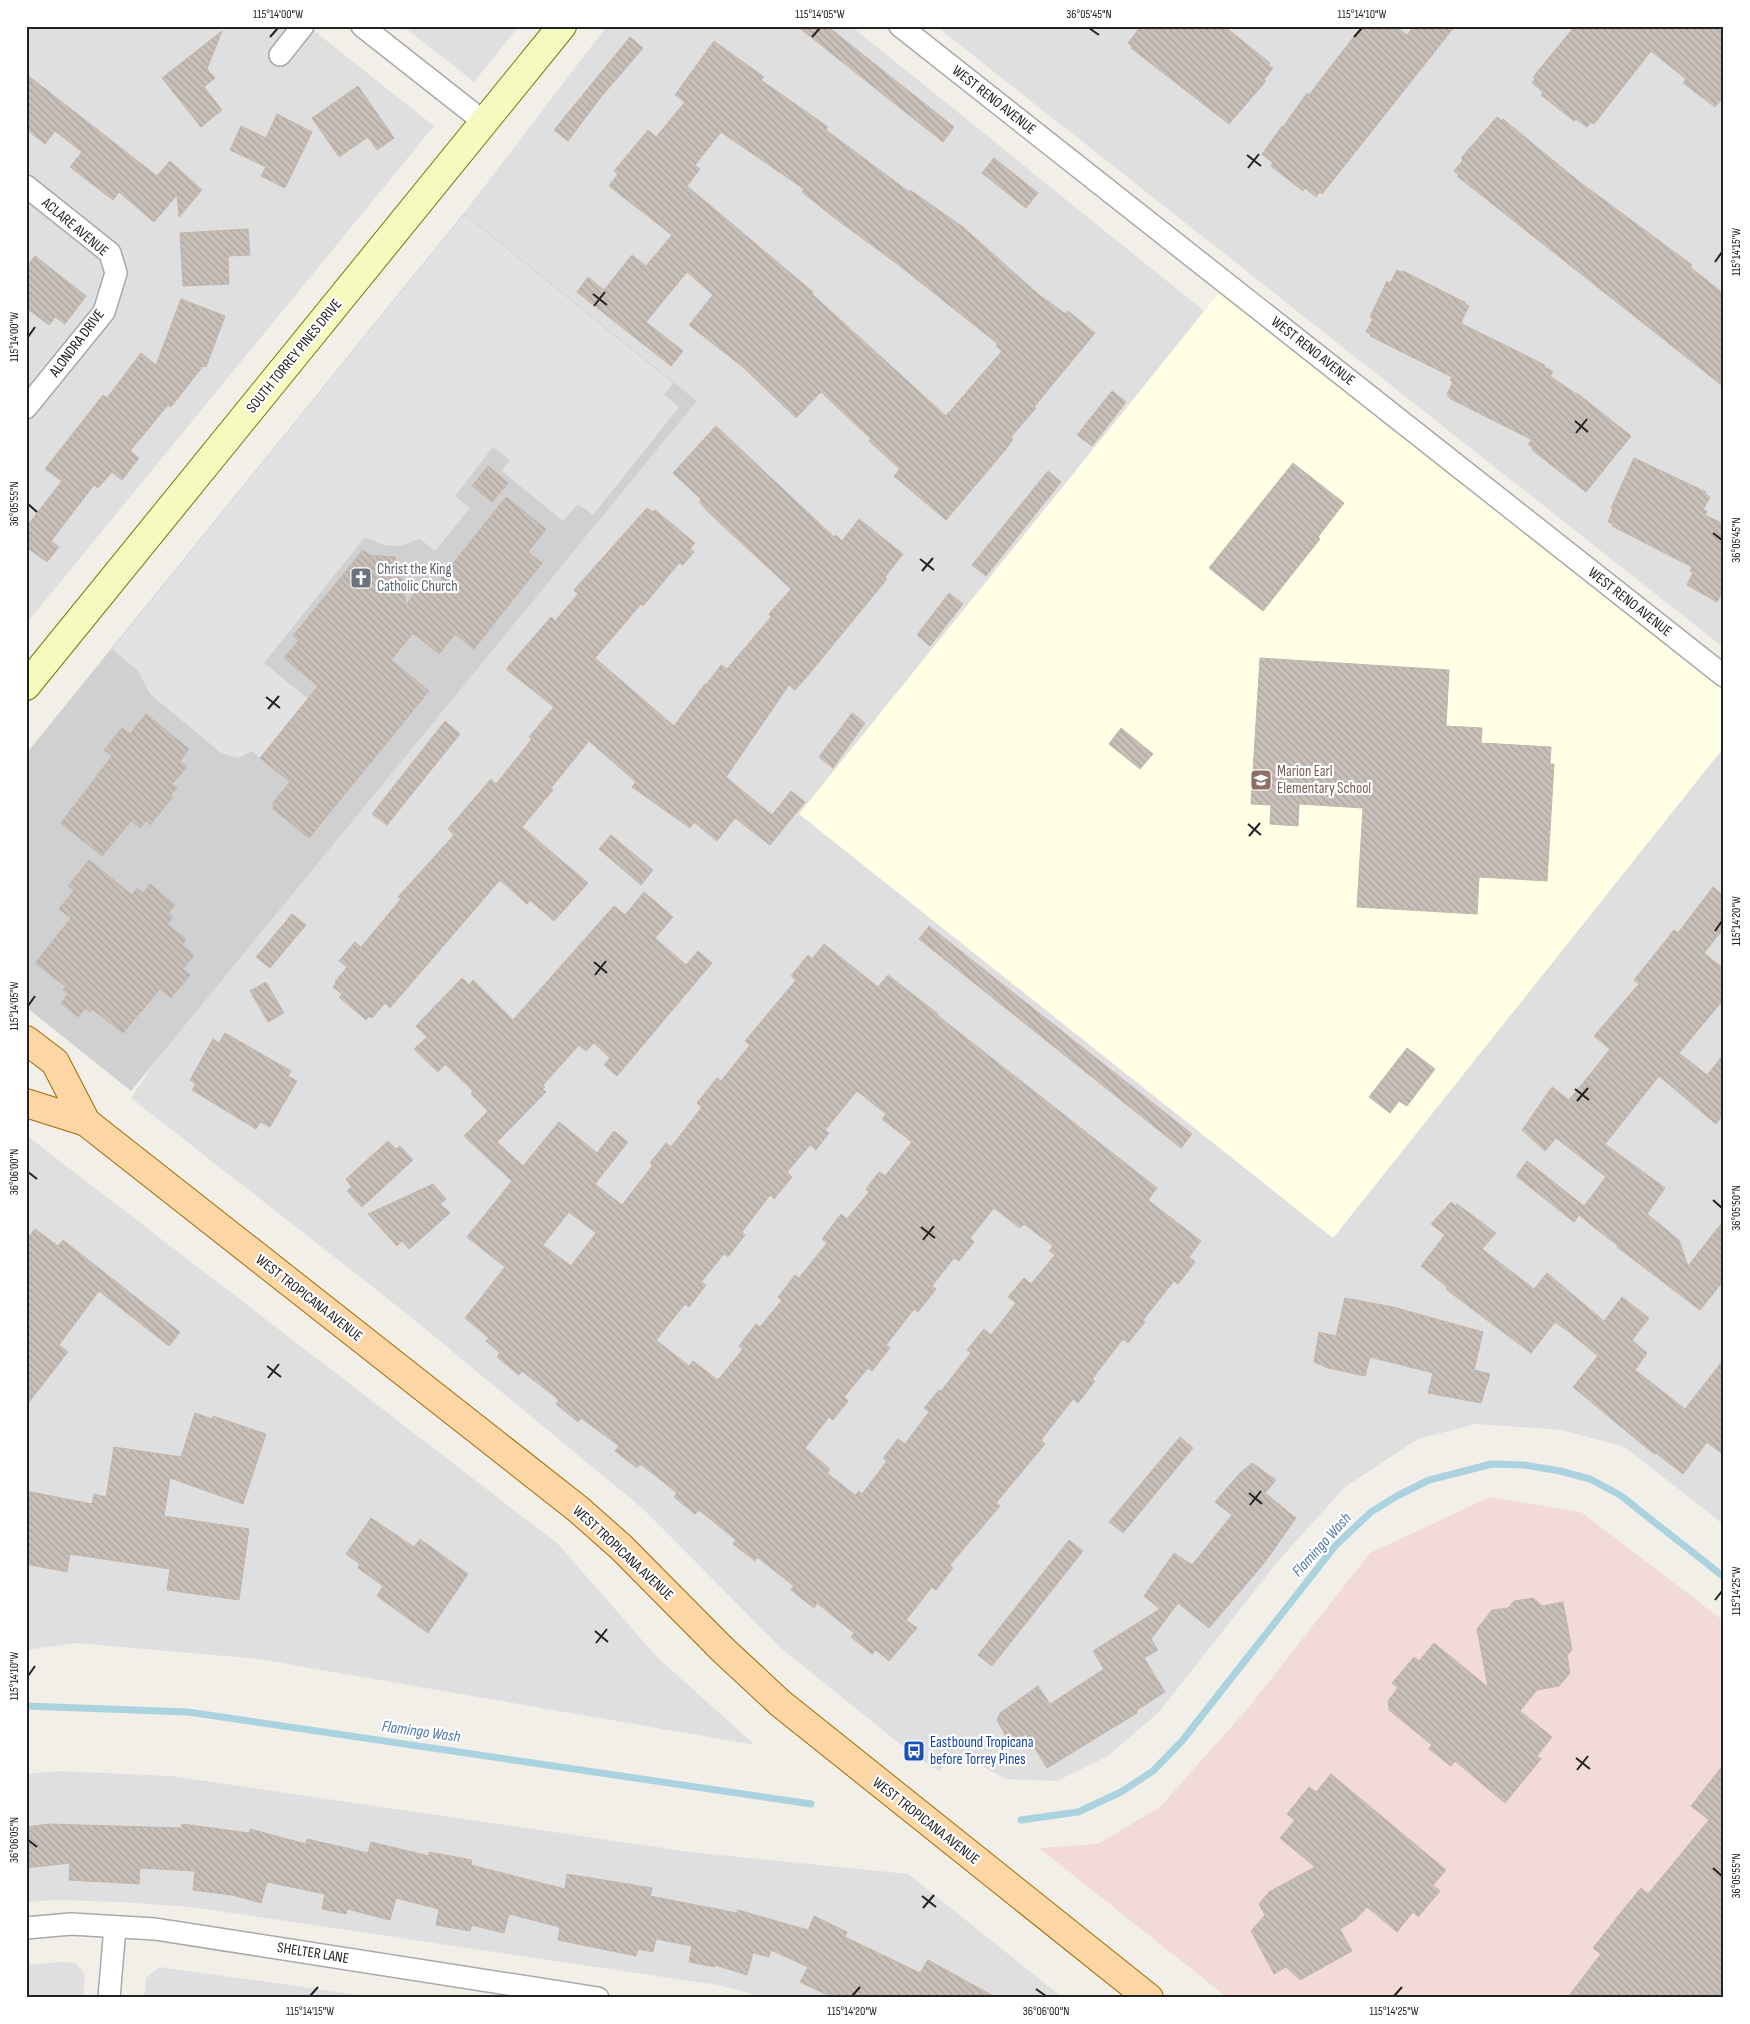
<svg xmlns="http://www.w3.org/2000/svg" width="1750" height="2024" viewBox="0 0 1750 2024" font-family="'Sofia Sans Condensed',sans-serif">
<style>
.residential{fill:#e0dfdf}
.commercial{fill:#f2dad9}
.education{fill:#ffffe5}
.religious{fill:#d0d0d0}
.parking{fill:#e2e2e2}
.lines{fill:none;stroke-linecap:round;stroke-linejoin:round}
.stream{stroke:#aad3df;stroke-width:7}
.building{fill:url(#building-back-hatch);stroke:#c4b6ab;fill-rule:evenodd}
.minor-casing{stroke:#a9a9a9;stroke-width:24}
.secondary-casing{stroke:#707d05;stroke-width:30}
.primary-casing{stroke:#a06b00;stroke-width:30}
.minor{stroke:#fff;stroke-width:21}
.secondary{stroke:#f7fabf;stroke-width:28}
.primary{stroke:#fcd6a4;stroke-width:28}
.ticks{fill:none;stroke:#222;stroke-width:2}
.labels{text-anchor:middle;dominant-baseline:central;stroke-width:4.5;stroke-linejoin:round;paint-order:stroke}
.street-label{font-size:15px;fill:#222;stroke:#fff}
.worship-label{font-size:15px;fill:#5b616d;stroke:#fff;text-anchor:start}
.education-label{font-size:15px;fill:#785e54;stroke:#fff;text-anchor:start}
.transit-label{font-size:15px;fill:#164399;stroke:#fff;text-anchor:start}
.water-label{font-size:16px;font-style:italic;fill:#4a7aab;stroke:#fff}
.neatline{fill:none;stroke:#222;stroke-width:2}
.ticks-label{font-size:12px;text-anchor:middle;fill:#222}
</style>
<defs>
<pattern id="building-back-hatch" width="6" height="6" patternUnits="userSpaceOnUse" patternTransform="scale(1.25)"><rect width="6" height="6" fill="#c7bfb8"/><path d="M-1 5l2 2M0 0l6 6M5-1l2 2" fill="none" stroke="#aba49e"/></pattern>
</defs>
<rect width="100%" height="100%" fill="#f2efe9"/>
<!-- residential -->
<g class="residential">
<path d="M26,26h282l126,100 -408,498z"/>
<path d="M403,26h116l-45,56z"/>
<path d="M607,26h244l353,285 -402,505 531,422 391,-491v778l-99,-78 -63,-17 -86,-6 -58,15 -73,48 -66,73 -120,152 -51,44 -51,25 -51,-2 -49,-26 -18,18 -24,-15 -134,-108 -139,-140 -236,-195 -275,-215 27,-41 539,-656 -233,-188z"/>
<path d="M936,26h788v622z"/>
<path d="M26,1135l532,409 99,113 98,88 -497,-86 -182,-16 -50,7z"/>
<path d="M59,1771l112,5 519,76 218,22 155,124h-295l-50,-13 -527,-78 -71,-5 -63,-2 -31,2v-128z"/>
<path d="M62,1962l13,1 7,7 3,6 -2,22h-57v-33z"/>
<path d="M159,1967l145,20 73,11h-233l2,-20z"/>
</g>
<!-- commercial -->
<path class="commercial" d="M1490,1497l91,15 143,109v377h-496l-189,-150 59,-4 62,-37 89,-100 121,-154z"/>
<!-- education -->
<path class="education" d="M1227,283l497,393v71l-391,491 -534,-424z"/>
<!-- religious -->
<path class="religious" d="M464,213l233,188 -566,690 -105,-84v-253z"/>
<!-- parking -->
<path class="parking" d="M464,214l209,169 -9,12 15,12 -86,108 -15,-11 -15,17 -61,-50 8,-11 -17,-13 -38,49 15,12 -35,43 -15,-12 -21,7 -15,-1 -19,-8 -101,126 59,48 -49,59 -22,-19 -13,7 -9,-2 -10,-4 -70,-58 -12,-23 -26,-22z"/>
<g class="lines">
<!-- stream -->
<g class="stream">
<path d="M26,1706l162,6 623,92"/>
<path d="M1021,1820l57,-8 43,-20 32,-21 29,-30 153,-195 36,-34 26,-16 32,-16 63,-16 32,1 36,6 30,8 30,16 104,82"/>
</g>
</g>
<!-- building -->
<g class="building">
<path d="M797,26h30l127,101 -11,15z"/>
<path d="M1141,26h83l46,37 -2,2 5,3 -9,12 2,1 -37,43 -98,-76 2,-1 -5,-4z"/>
<path d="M1362,26h33l12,9 7,-9h41l-133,168 -2,-2 -4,5 -11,-9 -2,3 -32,-25 2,-3 -11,-9 20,-28 1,1 24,-34 2,2z"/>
<path d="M1575,26h149v70l-9,11 -32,-24 3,-4 -35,-28 -57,73 -3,-2 -4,5 -11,-8 -2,2 -33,-26 2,-3 -11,-9 3,-4 -2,-2z"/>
<path d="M222,31l-15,38 8,9 -11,9 18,23 -21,17 -39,-49z"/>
<path d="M630,37l13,11 -42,49 -33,44 -14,-11z"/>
<path d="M714,41l50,36 -3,3 67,47 -2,3 83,62 1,-2 53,37 75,67 28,20 2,-3 27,22 -61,74 2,1 -25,29 2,2 -6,9 -61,72 -52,-44 6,-7 -31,-28 2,-2 -50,-47 -25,26 -53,-51 -54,-42 24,-30 -26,-23 -41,50 37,29 -12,15 -94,-74 11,-15 16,13 28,-35 14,11 26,-31 -63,-49 9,-12 -4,-3 34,-41 8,7 29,-35 -10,-7zM721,132l83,57 -2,3 30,24 68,50 98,78 -2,2 6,5 -56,65 -134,-122 1,-2 -126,-106 13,-17 -5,-4z"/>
<path d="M26,74l131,102 13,-15 32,29 -23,27 -2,-22 -23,27 -35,-30 -6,8 -43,-33 12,-15 -27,-21 -10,13 -19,-15z"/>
<path d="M358,86l36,52 -17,12 -9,-13 -29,20 -27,-39z"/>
<path d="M277,114l35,18 -27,56 -24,-12 5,-9 -36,-17 11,-24 25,12z"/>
<path d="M1497,117l5,4 1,-2 74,61 115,85 -2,2 34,27v93l-267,-211 2,-1 -5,-4 9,-11 -2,-2z"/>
<path d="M994,158l44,35 -12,15 -44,-35z"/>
<path d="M248,229l2,26 -22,1 1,28 -46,2 -3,-53z"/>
<path d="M35,256l51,40 -21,28 -10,-7 -6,8 -23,-17v-41z"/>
<path d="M1397,270l4,2 2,-1 63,32 -1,1 4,2 -7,14v4l83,41 -1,2 9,4 -3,5 26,18 1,-1 54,43 -45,56 -54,-42 1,-2 -5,-4 4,-4 -81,-41 -4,-5 6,-12 -3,-2 2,-3 -82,-41 1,-2 -5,-2 7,-13 -3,-2 17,-36 3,2z"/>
<path d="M181,299l44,17 -19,51 -3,-1 -32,41 -3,-2 -38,46 9,7 -17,22 -10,-8 -14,16 -4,-3 -43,56 8,6 -12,15 -21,-15v-20l36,-46 -17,-12 58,-74 4,3 34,-45 15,12z"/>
<path d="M1112,391l14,11 -34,44 -15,-11z"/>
<path d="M716,426l118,111 2,-2 6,6 17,-22 44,35 -18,23 2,2 -77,94 -15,17 -6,-5 -63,92 46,38 19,-24 14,11 -35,43 -35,-27 -18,23 -23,-19 -4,6 -58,-41 4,-5 -47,-41 -38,47 2,2 -31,37 66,56 -34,38 -24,-21 -3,4 -27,-24 -110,128 -5,-5 -13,15 -3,-2 -3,4 -27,-23 3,-3 -9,-7 3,-4 -1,-1 12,-15 -8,-6 16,-19 6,5 40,-48 -3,-2 56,-62 -6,-6 43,-50 5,5 36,-45 -3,-2 25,-30 -48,-38 45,-52 4,4 23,-27 -4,-4 73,-82 6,4 2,-2 40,33 -5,6 4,3 -11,13 -4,-2 -36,43 -2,-2 -46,54 79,68 31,-42 1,1 15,-20 6,4 44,-52 -2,-3 22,-25 -84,-78 -8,-10 2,-2 -28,-26z"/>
<path d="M1634,458l72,34 -1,2 5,3 -7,13 4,1 -2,4 19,9v65l-7,13 -30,-17 6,-13 -3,-1 2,-4 -80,-41 1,-2 -5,-2 5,-13 -2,-1z"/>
<path d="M1293,463l51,40 -26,34 2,2 -57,72 -54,-43z"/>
<path d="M488,466l20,17 -16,19 -20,-16z"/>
<path d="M1048,471l13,11 -75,94 -14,-11z"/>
<path d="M506,497l40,32 -18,23 14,11 -68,86 -19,-15 -16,20 -26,-21 -22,27 38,31 -120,147 -37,-30 2,-2 -2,-2 18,-22 -30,-24 58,-72 -34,-28 15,-18 -6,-4 70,-86 6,5 26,2 1,8h4l6,40 21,-28 9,8z"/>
<path d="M949,593l14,11 -33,42 -13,-11z"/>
<path d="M1260,658l189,12 -3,56 36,2 -1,15 70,4 -1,17h4l-7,117 -68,-4 -2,37 -120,-7 6,-99 -64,-4 -1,22 -28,-2 1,-19 -20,-1z"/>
<path d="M852,713l13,10 -32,45 -14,-11z"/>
<path d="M146,714l43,35 -9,12 7,6 -15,17 5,4 -6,7 2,2 -23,28 -4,-4 -6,7 -9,-7 -29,35 -41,-33 51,-67 -8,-6 18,-22 8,6z"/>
<path d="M445,721l15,13 -73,91 -15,-11z"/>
<path d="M1121,728l32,26 -13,15 -31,-25z"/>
<path d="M611,835l42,35 -12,15 -42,-36z"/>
<path d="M89,860l43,35 5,-7 6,5 7,-9 25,21 -7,8 5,4 -6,7 19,15 -4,6 12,10 -11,14 7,6 -19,23 -11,-9 -37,44 -31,-24 -2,3 -5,-4 -7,9 -17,-14 7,-9 -5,-4 3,-3 -31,-24 36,-45 -12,-9 15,-19 -6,-4z"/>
<path d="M1713,887l11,9v32l-20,25 20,16v30l-45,54 28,22 17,-21v60l-8,10 -57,-48 -54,68 60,44 -18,26 32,26 9,26 36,-46v60l-24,30 -83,-63v-2l-22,-17 -16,-13 -5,7 -58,-46 11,-15 57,45 22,-29 -50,-39 -11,13 -23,-21 30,-43 17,13 27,-33 14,-18 -16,-13 45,-52 -5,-4 40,-50 4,3z"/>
<path d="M644,892l29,25 -18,21 31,27 12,-14 14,12 -95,113 -13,-11 6,-7 -16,-15 -8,8 -7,-6 -36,40 2,2 -3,2 4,3 -49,50 26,24 36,-44 38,31 17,-22 14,11 -33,42 27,21 31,-40 -3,-2 16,-20 5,4 31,-40 -5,-4 20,-25 4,3 29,-36 -5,-4 51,-61 -5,-4 17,-21 4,4 12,-15 54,43 10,-12 50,39 -1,1 220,173 -9,12 53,41 -12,16 6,5 -17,22 -4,-3 -31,39 2,2 -17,21 -5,-4 -31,40 3,2 -17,22 -5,-4 -32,41 4,4 -49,59 4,3 -50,59 3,3 -17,22 -4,-3 -26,33 11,8 -28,33 -13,-11 -4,4 -21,-17 3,-4 -37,-30 -3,5 -23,-18 3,-4 -37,-29 -2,4 -22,-17 3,-4 -37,-30 -4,4 -21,-17 3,-4 -21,-17 -16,-12 -3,4 -22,-17 4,-5 -38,-28 -3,4 -22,-18 3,-4 -37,-29 -3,4 -22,-18 3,-4 -14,-12 3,-3 -24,-20 40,-51 -38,-30 45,-56 -48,-45 24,-25 -17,-17 2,-3 -28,-27 -7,8 -24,-23 13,-12 -11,-11 46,-48 7,7 4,-5 40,40 101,-114 11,9zM857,1091l29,23 -4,5 30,23 -27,34 -6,-4 -13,17 3,3 -22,27 -6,-5 -19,25 5,4 -28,35 -4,-3 -17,22 4,3 -22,27 -4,-3 -17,22 4,3 -25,31 -25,-19 -4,5 -33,-26 29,-36 4,3 17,-22 -5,-3 23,-28 4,3 17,-22 -3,-3 28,-37 4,4 18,-22 -5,-5 23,-27 6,5 13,-17 -4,-3zM994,1208l26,20 4,-4 29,22 -4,5 6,4 -24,29 -7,-6 -16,19 8,6 -25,32 -7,-6 -17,21 4,3 -30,38 -2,-1 -15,18 5,4 -24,32 -7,-5 -15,19 4,3 -25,33 -3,-3 -4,4 -28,-22 3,-4 -25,-21 24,-31 4,3 15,-19 -4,-4 24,-29 4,3 18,-23 -4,-3 28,-36 4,3 18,-23 -4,-3 22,-28 5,3 15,-19 -4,-4zM569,1212l27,21 -25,33 -28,-21z"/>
<path d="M292,914l14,11 -36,43 -14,-11z"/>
<path d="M929,926l263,208 -11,14 -262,-209z"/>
<path d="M266,982l18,31 -16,9 -18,-31z"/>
<path d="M225,1033l66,38 -3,5 9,5 -27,46 -10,-5 -4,7 -64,-39 4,-6 -6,-4 23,-41 6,4z"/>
<path d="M1407,1048l28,21 -28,37 -8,-5 -9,12 -21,-16z"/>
<path d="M388,1141l8,8 4,-3 13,14 -51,47 -15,-16 5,-4 -6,-8z"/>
<path d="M433,1184l13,15 -6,5 10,9 -41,36 -7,-8 -5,5 -29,-32z"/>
<path d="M1451,1202l5,4 1,-2 39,29 -14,16 52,40 13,-16 57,48 18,-24 27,21 -17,22 15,13 -12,17 50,39 39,-50v96l-17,-13 -24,32 -27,-21 -2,1 -81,-67 25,-31 -29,-24 -14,-10 -24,31 -84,-63v-3l-26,-21 24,-31 -14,-11z"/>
<path d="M35,1229l23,17 5,-6 117,92 -11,14 -70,-55 -40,54 9,7 -42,54v-166z"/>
<path d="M1345,1298l48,9 90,25 -9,38 16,4 -9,29 -53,-10 5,-20 -63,-16 -5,19 -37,-8 -14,-6 5,-30 17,4z"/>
<path d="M195,1413l17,6 1,-3 53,18 -23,70 -73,-26 -6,38 85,13 -10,71 -72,-10 3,-21 -100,-15 -3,18 -41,-8v-73l66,13 2,-10 12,3 8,-50 67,10z"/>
<path d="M1180,1437l13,11 -70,85 -14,-11z"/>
<path d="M1252,1463l24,17 -11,13 31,25 -31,44 -56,66 -31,-25 -27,36 7,11 -14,8 21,34 -28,18v3l-90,55 -21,-34 -15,11 -14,-25 3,-7 38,-27 12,18 54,-35 -11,-18 67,-42 -16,-13 30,-43 18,12 40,-50 -17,-13 24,-28z"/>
<path d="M371,1518l43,29 6,-8 48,35 -40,59 -51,-37 6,-10 -25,-18 2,-4 -14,-10z"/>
<path d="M1069,1540l14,11 -91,115 -14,-11z"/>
<path d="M1533,1598l9,8 21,-4 9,48 -5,5 3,18 -11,13 -22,4 -17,21 32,26 -15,19 4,3 -36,44 -50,-42 -4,5 -22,-17 3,-4 -43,-35 -1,-9 10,-13 -6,-5 22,-26 5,4 15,-18 54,44 -11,-58 15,-19 16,-2 6,-7z"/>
<path d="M1724,1764v234h-157l34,-44 -8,-6 34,-43 14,-17 7,6 61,-74 -18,-14z"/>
<path d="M1331,1774l115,96 -13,15 7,6 -22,26 -5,-5 -16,20 -30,-25 -12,13 -15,9 12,22 -52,29 -14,-13 -12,7 -23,-43 14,-16 -6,-11 10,-12 46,-25 -35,-29 15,-18 -8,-6 22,-27 7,5z"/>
<path d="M49,1824l132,4 1,-4 67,9 1,-4 56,15 1,-5 61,14 3,-11 58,14v-4l43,8 -1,5 94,24 2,-15 85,14 -2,8 87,17 1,-3 70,20 6,-14 33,16 -2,5 75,36 8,-13 69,38h-163l-34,-16 8,-15 -37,-17 -2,7 -16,-4 -6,22 -32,-10v2l-26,-5 3,-16 -36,-7 -3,13 -15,-3 -2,7 -78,-16 2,-13 -51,-13 -5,19 -32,-8 -2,6 -34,-6 3,-16 -43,-11 -6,22 -43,-11 -1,5 -24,-5 3,-15 -58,-12 -6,21 -29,-8 -39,-5 2,-19 -55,-3 -1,16 -70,-4 1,-17 -44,5v-41z"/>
</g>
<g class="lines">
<!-- minor casing -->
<g class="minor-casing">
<g id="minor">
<path d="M362,26l122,96"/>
<path d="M900,26l824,650"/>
<path d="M280,55l23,-29"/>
<path d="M26,186l84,67 6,20 -12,39 -78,96"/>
<path d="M26,1928l45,-4 84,5 443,69"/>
<path d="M109,1998l6,-71"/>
</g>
</g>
<!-- secondary casing -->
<g class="secondary-casing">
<path id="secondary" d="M26,686l536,-660"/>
</g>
<!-- primary casing -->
<g class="primary-casing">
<g id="primary">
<path d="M26,1040l29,22 31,60"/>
<path d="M26,1103l60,19 492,387 43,38 101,102 58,54 369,295"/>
</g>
</g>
<!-- minor -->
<use href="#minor" class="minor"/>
<!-- secondary -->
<use href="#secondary" class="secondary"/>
<!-- primary -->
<use href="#primary" class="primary"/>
</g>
<!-- ticks -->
<path class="ticks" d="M1089,28l10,7M270,37l8,-9M812,37l8,-9M1354,37l8,-9M1247,155l14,11M1248,168l11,-14M1715,262l7,-10M593,294l14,11M594,306l11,-14M28,337l7,-10M1575,421l13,11M1576,433l11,-14M28,504l9,8M1713,533l9,7M920,559l14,11M922,571l11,-13M266,697l14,11M268,709l11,-13M1248,824l13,11M1249,836l11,-13M1715,931l7,-10M594,962l13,11M595,975l11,-14M28,1006l7,-10M1575,1089l14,11M1577,1101l11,-13M28,1172l9,7M1713,1200l9,8M921,1227l14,11M923,1240l11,-14M267,1366l14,11M268,1378l11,-14M1249,1493l13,11M1250,1505l11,-14M1715,1600l7,-9M595,1631l13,11M596,1643l11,-14M28,1676l7,-10M1576,1758l14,11M1577,1770l11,-14M28,1840l9,7M1713,1868l9,8M922,1896l14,11M923,1908l11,-13M1036,1989l10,7M310,1996l8,-9M852,1996l8,-9M1394,1996l8,-9"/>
<!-- icons -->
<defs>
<g id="church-square" transform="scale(1.125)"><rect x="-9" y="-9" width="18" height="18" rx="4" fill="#6b7280" stroke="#fff"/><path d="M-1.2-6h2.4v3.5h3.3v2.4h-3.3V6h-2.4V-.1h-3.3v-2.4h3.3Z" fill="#fff"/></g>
<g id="school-square" transform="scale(1.125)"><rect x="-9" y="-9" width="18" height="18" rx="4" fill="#8d6e63" stroke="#fff"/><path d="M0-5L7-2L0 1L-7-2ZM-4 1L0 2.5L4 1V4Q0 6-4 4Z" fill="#fff"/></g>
<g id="bus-square" transform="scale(1.125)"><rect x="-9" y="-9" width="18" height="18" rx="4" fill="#1a4fb4" stroke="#fff"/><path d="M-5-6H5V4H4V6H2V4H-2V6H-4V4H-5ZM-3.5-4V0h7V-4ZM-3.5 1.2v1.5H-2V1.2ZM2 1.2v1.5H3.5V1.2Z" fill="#fff"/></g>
</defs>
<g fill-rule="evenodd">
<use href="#church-square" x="361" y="578"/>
<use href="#school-square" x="1261" y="780"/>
<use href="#bus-square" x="914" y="1751"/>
</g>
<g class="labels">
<!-- street labels -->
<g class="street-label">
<text transform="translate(994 100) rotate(38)">WEST RENO AVENUE</text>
<text transform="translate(75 227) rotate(40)">ACLARE AVENUE</text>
<text transform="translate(77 343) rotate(-53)">ALONDRA DRIVE</text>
<text transform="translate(1313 351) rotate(38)">WEST RENO AVENUE</text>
<text transform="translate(294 356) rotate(-51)">SOUTH TORREY PINES DRIVE</text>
<text transform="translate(1630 602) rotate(38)">WEST RENO AVENUE</text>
<text transform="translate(309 1298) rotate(38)">WEST TROPICANA AVENUE</text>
<text transform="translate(623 1553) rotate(43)">WEST TROPICANA AVENUE</text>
<text transform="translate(926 1821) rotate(38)">WEST TROPICANA AVENUE</text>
<text transform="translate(313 1953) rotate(9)">SHELTER LANE</text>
</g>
<!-- worship labels -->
<g class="worship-label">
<text x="377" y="569">Christ the King<tspan x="377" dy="17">Catholic Church</tspan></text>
</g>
<!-- education labels -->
<g class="education-label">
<text x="1277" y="771">Marion Earl<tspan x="1277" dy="17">Elementary School</tspan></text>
</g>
<!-- transit labels -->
<g class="transit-label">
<text x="930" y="1742">Eastbound Tropicana<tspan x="930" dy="17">before Torrey Pines</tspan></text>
</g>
<!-- water labels -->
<g class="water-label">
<text transform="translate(1322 1545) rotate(-48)">Flamingo Wash</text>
<text transform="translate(421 1732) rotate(8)">Flamingo Wash</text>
</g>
</g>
<!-- border -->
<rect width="1750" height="2024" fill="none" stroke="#ffffff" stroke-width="55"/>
<rect x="28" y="28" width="1694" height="1968" class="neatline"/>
<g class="ticks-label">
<text x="278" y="18">115°14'00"W</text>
<text x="820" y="18">115°14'05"W</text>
<text x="1089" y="18">36°05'45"N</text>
<text x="1362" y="18">115°14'10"W</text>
<text transform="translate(1736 252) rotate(-90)" y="4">115°14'15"W</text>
<text transform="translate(14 337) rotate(-90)" y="4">115°14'00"W</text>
<text transform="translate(14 504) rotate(-90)" y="4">36°05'55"N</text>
<text transform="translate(1736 540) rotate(-90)" y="4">36°05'45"N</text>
<text transform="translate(1736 921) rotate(-90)" y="4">115°14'20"W</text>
<text transform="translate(14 1006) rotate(-90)" y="4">115°14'05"W</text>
<text transform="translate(14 1172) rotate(-90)" y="4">36°06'00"N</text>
<text transform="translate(1736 1208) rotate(-90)" y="4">36°05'50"N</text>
<text transform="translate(1736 1591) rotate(-90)" y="4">115°14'25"W</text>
<text transform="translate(14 1676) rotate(-90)" y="4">115°14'10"W</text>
<text transform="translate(14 1840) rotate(-90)" y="4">36°06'05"N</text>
<text transform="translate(1736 1876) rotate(-90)" y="4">36°05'55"N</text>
<text x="310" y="2015">115°14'15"W</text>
<text x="852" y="2015">115°14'20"W</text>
<text x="1046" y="2015">36°06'00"N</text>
<text x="1394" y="2015">115°14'25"W</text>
</g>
</svg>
